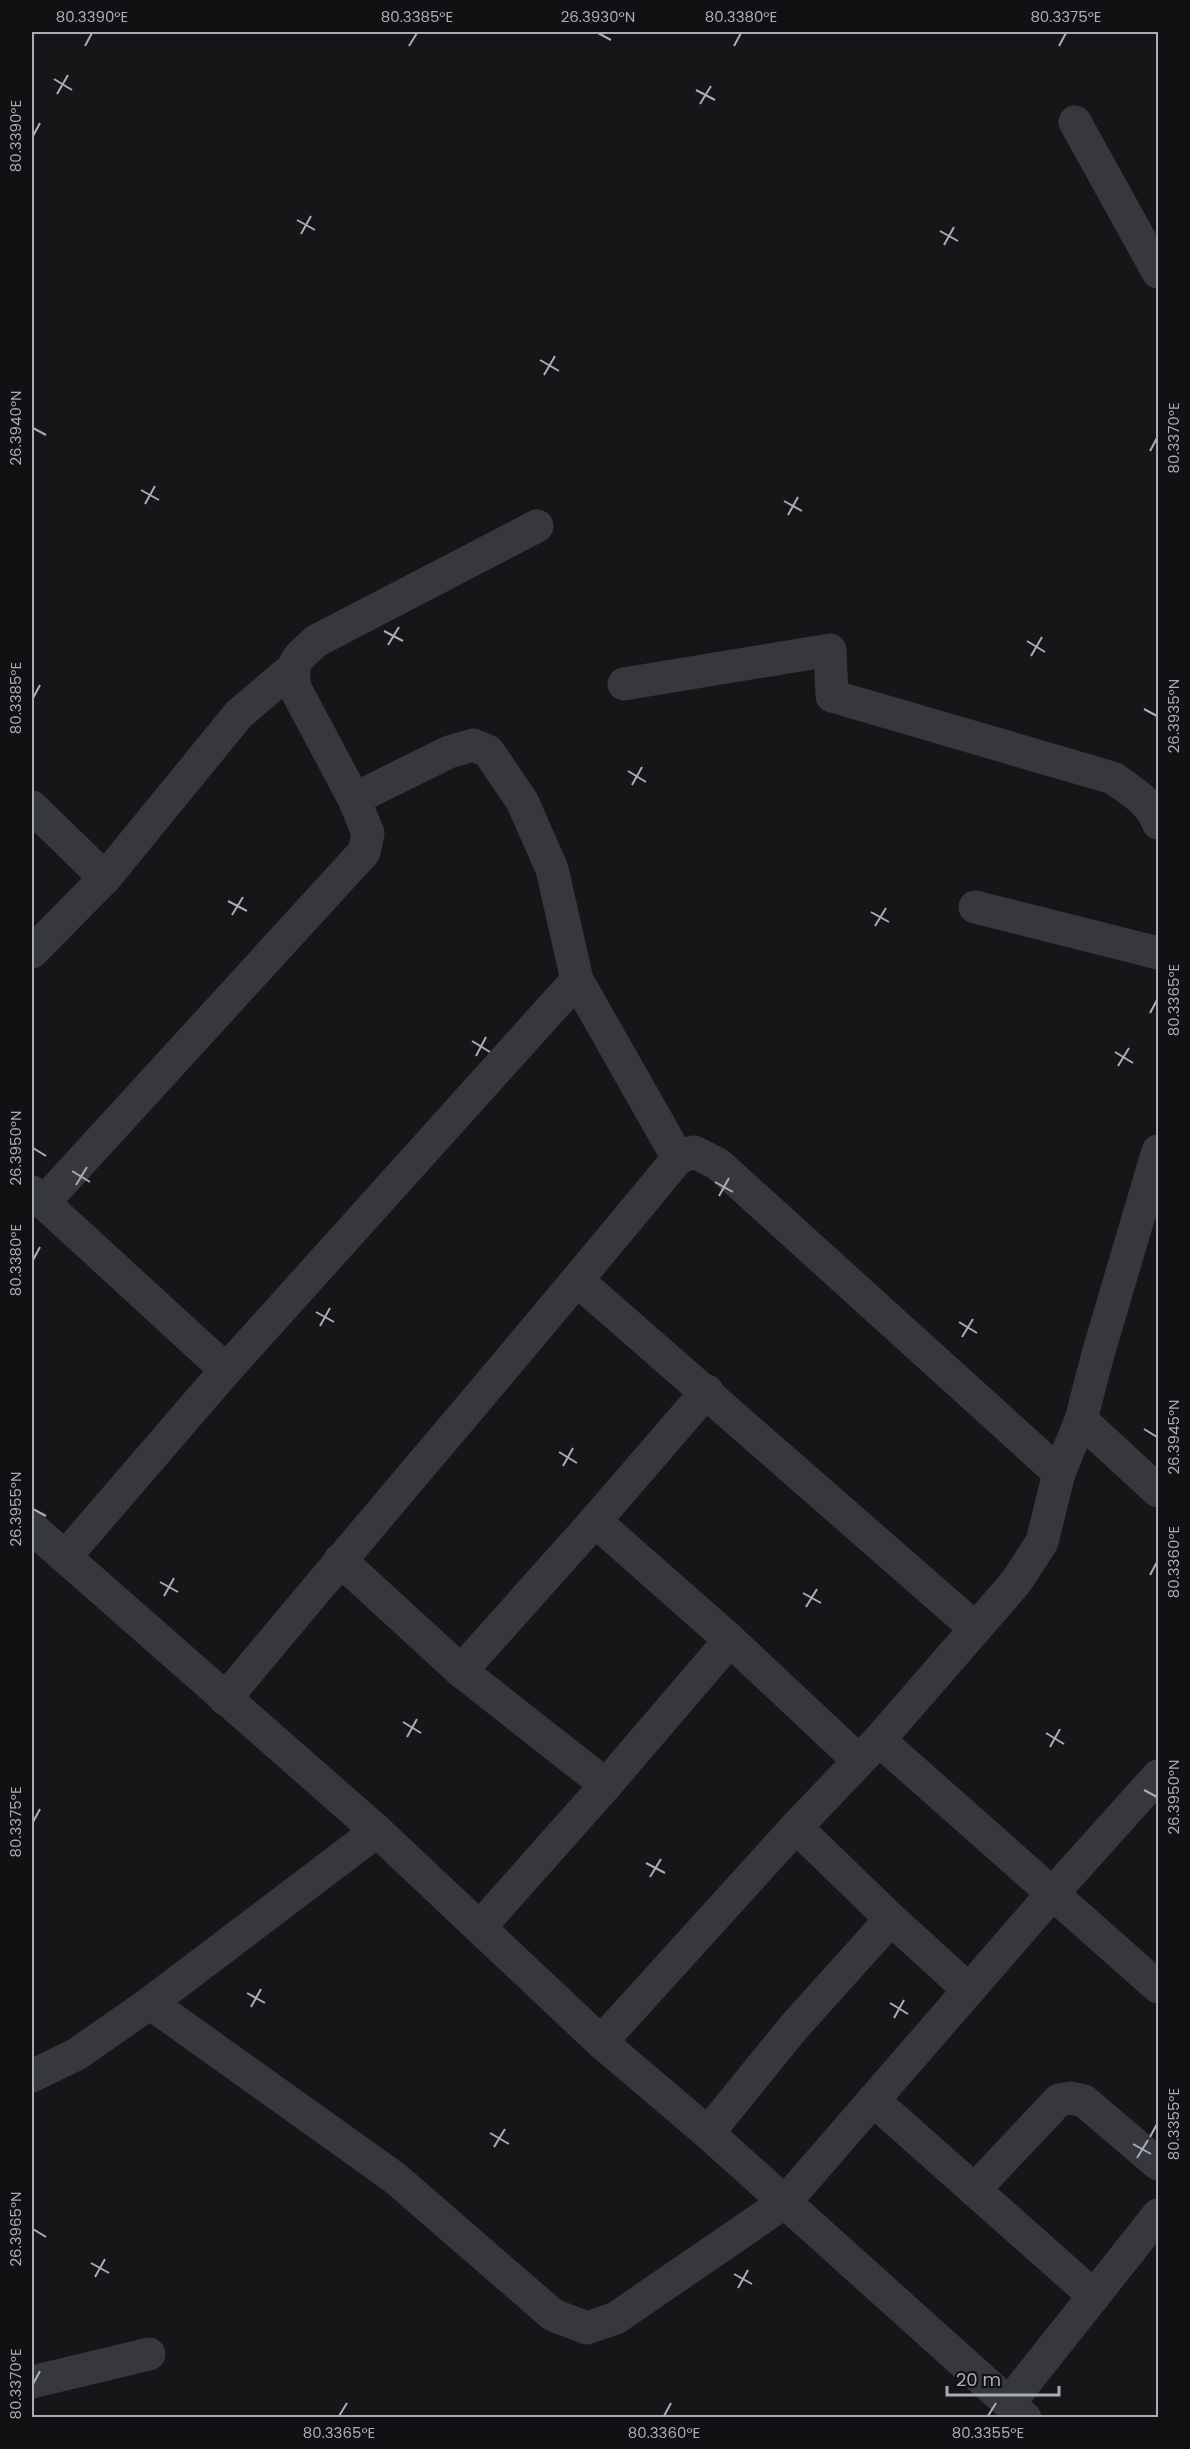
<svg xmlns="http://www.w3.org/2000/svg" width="1190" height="2449" viewBox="0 0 1190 2449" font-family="Poppins,sans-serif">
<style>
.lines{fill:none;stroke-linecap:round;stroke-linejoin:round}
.minor{stroke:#37383d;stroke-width:33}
.ticks{fill:none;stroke:#a8adb8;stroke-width:2}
.neatline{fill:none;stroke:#a8adb8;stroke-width:2}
.ticks-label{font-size:15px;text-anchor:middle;fill:#a8adb8}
</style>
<rect width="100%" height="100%" fill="#161618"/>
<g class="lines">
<!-- minor -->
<g class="minor">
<path d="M1075,122l83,150"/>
<path d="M624,684l206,-34 2,46 281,82c18,13 38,24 45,45"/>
<path d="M354,799l95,-47 24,-7 15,6 34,50 30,68 25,111 101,178"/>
<path d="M32,807l73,71"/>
<path d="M975,907l183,46"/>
<path d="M32,952l73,-74 134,-164 53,-45"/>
<path d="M32,1192l194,178"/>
<path d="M44,1202l320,-350 4,-19 -14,-34 -59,-111c-4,-29 1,-28 21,-47l221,-115"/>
<path d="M578,1281l397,347"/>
<path d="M1081,1420l77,71"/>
<path d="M595,1521l135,119 128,120"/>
<path d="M32,1528l345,303 224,211 107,91 317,285"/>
<path d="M65,1557l161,-187 351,-390"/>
<path d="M340,1560l121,111 145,114 124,-145"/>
<path d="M461,1671l134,-150 112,-130"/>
<path d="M225,1699c150,-181 304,-359 453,-541l16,-6 24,12 341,309"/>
<path d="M879,1740l279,247"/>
<path d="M796,1827l95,92 78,71"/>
<path d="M480,1927l126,-142"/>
<path d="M150,2003l245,175 158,137 34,13 29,-10 169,-116 267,-308 106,-118"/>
<path d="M601,2042l195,-215 83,-87 137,-158 26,-40 17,-69 22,-53 17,-66 60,-203"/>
<path d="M32,2076l45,-22 73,-51 227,-172"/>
<path d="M873,2100l221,196"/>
<path d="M708,2133l85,-105 98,-109"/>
<path d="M974,2190l85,-90 12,-2 13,3 74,63"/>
<path d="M32,2382l117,-28"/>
<path d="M1009,2403l149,-188"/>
</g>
</g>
<!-- ticks -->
<path class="ticks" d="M598,33l13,7M85,46l7,-13M409,46l8,-13M734,46l7,-13M1059,46l7,-13M54,79l18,11M696,90l19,10M57,94l11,-19M700,104l11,-18M33,136l7,-13M297,220l18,10M940,231l18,10M301,234l10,-18M944,245l10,-18M540,360l19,11M544,375l11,-19M33,428l13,7M1150,451l7,-13M141,490l18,10M784,501l18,10M145,504l10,-18M788,515l10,-18M384,631l19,10M1027,641l18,11M388,645l11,-18M1031,656l11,-19M33,698l7,-13M1144,709l13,7M628,771l18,11M632,785l10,-18M228,901l19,10M871,912l18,10M232,915l11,-18M875,926l11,-18M1150,1013l7,-13M472,1041l18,11M1115,1052l18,11M476,1056l10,-19M1118,1066l11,-18M33,1148l13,8M72,1171l18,11M715,1182l18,10M76,1185l11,-18M719,1196l10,-18M33,1260l7,-13M316,1312l18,10M959,1322l18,11M320,1326l10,-18M962,1337l11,-18M1144,1429l13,8M559,1452l18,11M563,1466l10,-18M33,1509l13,7M1150,1575l7,-13M160,1582l18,10M803,1593l18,10M164,1596l10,-18M806,1607l11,-18M403,1722l18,11M1046,1733l18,11M407,1737l10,-18M1050,1747l10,-18M1144,1790l13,7M33,1822l7,-13M646,1863l19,10M650,1877l11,-18M247,1993l18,10M890,2003l18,11M251,2007l10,-18M894,2018l10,-18M490,2133l19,11M1150,2137l7,-13M1133,2144l18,10M494,2147l11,-18M1137,2158l11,-18M33,2229l13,8M91,2263l18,10M734,2274l18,10M95,2277l10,-18M738,2288l10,-18M33,2384l7,-13M339,2416l8,-13M664,2416l7,-13M988,2416l8,-13"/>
<!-- border -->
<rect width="1190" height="2449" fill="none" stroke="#111113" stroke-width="66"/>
<!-- scale -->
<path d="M947 2386v9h112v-9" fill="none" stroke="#a8adb8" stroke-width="3"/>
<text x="956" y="2386" font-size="18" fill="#a8adb8" stroke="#111113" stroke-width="4.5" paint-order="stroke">20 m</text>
<rect x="33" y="33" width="1124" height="2383" class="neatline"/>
<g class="ticks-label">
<text x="92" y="22">80.3390°E</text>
<text x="417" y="22">80.3385°E</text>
<text x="598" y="22">26.3930°N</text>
<text x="741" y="22">80.3380°E</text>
<text x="1066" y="22">80.3375°E</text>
<text transform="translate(16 136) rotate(-90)" y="5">80.3390°E</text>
<text transform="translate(16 428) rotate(-90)" y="5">26.3940°N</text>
<text transform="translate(1174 438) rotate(-90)" y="5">80.3370°E</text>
<text transform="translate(16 698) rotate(-90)" y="5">80.3385°E</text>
<text transform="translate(1174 716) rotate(-90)" y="5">26.3935°N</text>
<text transform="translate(1174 1000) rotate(-90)" y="5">80.3365°E</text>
<text transform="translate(16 1148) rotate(-90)" y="5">26.3950°N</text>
<text transform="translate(16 1260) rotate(-90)" y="5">80.3380°E</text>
<text transform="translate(1174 1437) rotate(-90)" y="5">26.3945°N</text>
<text transform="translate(16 1509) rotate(-90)" y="5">26.3955°N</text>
<text transform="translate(1174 1562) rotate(-90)" y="5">80.3360°E</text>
<text transform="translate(1174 1797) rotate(-90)" y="5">26.3950°N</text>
<text transform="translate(16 1822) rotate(-90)" y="5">80.3375°E</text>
<text transform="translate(1174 2124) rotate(-90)" y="5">80.3355°E</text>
<text transform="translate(16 2229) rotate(-90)" y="5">26.3965°N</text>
<text transform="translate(16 2384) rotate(-90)" y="5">80.3370°E</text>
<text x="339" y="2438">80.3365°E</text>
<text x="664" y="2438">80.3360°E</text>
<text x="988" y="2438">80.3355°E</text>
</g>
</svg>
